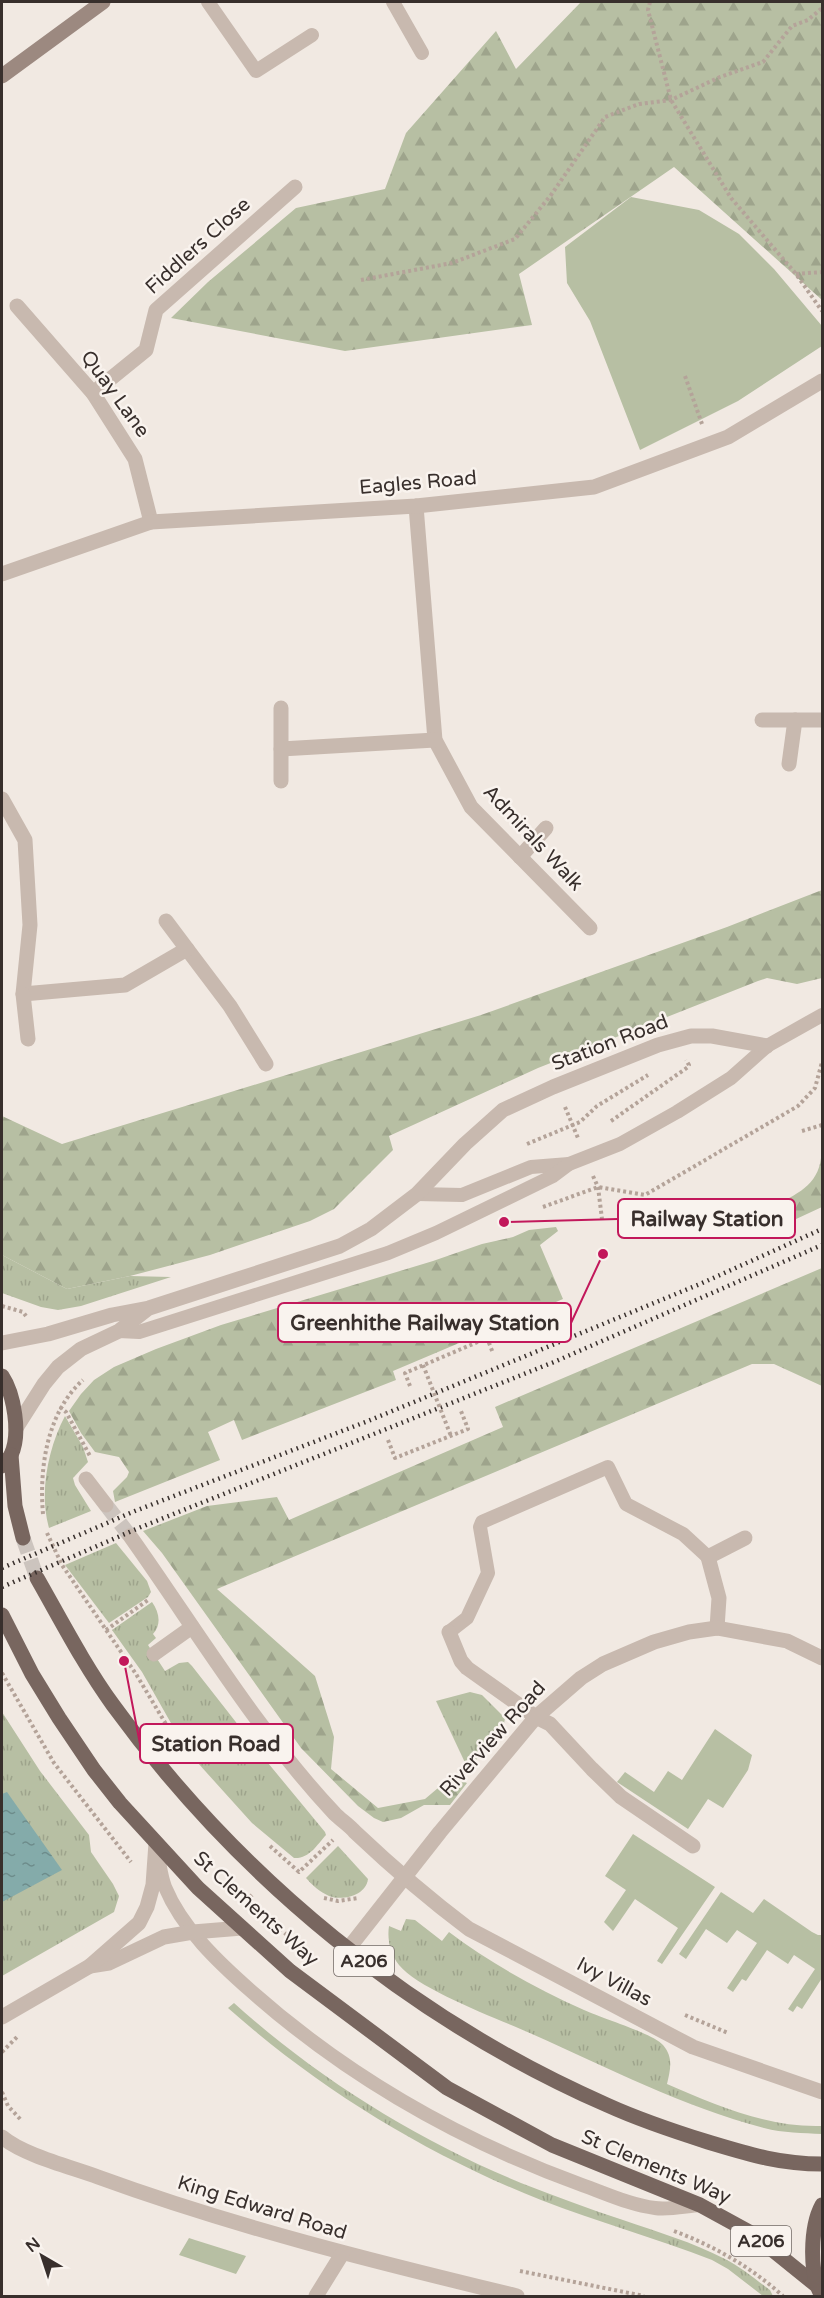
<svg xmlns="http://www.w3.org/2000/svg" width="824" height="2298" viewBox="0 0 824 2298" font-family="'Varela Round',sans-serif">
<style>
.grass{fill:url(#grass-tufts)}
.forest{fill:url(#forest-firs)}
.green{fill:#b7bfa3}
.water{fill:url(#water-ripples)}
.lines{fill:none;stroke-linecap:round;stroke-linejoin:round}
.minor-tunnel{stroke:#ccc4be;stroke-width:15;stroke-dasharray:15 8;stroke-linecap:butt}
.primary-tunnel{stroke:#ccc4be;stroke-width:15;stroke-dasharray:15 8;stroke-linecap:butt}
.path{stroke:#b4a399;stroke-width:4;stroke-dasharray:3 3;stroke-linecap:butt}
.service{stroke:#c8b9af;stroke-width:14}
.minor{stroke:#c8b9af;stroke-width:15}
.secondary{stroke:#9c8980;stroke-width:15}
.primary{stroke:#78665f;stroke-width:15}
.rail{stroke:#382f2c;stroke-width:4.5;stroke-dasharray:1.5 4.5;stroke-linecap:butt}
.path-bridge{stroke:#b4a399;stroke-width:4;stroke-dasharray:3 3;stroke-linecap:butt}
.labels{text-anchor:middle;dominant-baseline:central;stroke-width:5;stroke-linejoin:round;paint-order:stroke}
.shield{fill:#f9f3ee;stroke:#726a66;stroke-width:1.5}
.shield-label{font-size:18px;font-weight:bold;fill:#382f2c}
.street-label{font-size:20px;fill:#382f2c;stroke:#f9f3ee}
.leader{fill:none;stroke:#c2185b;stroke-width:2}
.callout-dot{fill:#c2185b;stroke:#f9f3ee;stroke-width:2}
.callout{fill:#f9f3ee;stroke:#c2185b;stroke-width:2}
.callout-label{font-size:21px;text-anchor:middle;font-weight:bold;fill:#382f2c}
</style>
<defs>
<pattern id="grass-tufts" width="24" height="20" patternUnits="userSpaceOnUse" patternTransform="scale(1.5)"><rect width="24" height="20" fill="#b7bfa3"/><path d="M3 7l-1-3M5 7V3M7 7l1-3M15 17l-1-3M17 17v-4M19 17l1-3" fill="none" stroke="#9ea48c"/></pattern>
<pattern id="forest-firs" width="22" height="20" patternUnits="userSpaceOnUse" patternTransform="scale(1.5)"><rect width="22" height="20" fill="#b7bfa3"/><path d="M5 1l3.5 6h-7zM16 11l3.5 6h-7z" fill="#9ea48c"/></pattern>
<pattern id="water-ripples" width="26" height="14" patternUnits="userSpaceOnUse" patternTransform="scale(1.5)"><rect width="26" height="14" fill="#84abaa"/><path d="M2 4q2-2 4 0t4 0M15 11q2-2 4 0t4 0" fill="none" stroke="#6d8c8b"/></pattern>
</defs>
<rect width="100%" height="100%" fill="#f1e9e2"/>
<!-- grass -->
<g class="grass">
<path d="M2,1255l65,34 63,-13 41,1 -90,29 -23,4 -17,-3 -39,-14z"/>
<path d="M65,1416l18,31 5,15 -15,16 2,7 16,26 -42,17c-10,-35 -1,-80 16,-112z"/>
<path d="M116,1543l31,38 4,11 -3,5 -39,26 -44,-58z"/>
<path d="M152,1602c7,10 10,22 1,32l3,4 -8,7 17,26 14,-8 9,-1 4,4 76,97 57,69 1,3c-9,10 -17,24 -32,23l-42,-35 -55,-61 -21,-30 -34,-60 -30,-42z"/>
<path d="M470,1692l12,3 23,23 -2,12 -35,39 -32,-68z"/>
<path d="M2,1712l38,59 49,64 2,17 22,32 6,12 -5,16 -112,64z"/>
<path d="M338,1846l30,33c-2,17 -26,22 -39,17 -9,-4 -17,-11 -23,-18z"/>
<path d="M406,1919l9,1 27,21 7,-9c41,31 88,57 135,78 17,8 68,23 79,35 11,13 7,25 4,39 48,21 102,44 155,42v8c-19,-1 -39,-1 -58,-6 -81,-21 -157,-61 -232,-94 -33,-15 -113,-44 -133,-69 -9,-11 -12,-26 -10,-39l12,5z"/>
<path d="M234,2003c83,75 183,137 287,180 34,13 68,26 102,37 35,12 69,22 102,39 16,8 30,20 45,31l3,6h-10l-35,-27 -16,-9c-56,-22 -115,-38 -171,-60 -114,-45 -222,-111 -313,-192z"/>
</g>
<!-- forest -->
<g class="forest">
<path d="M581,2h241v298l-148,-133 -155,107 13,51 -187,26 -174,-33 37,-36 88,-74 89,-19 21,-56 90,-102 20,38z"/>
<path d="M822,890v88l-25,6 -30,-6 -9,3 -220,87 -149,68 4,14 -59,59 -24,12 -100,34 -80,21 -63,13 -65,-34v-139l60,28 419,-129 246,-88z"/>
<path d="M821,1158l1,49 -41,19 -8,-20c23,-11 45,-21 48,-48z"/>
<path d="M556,1227l2,4 -18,14 23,54 -170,72 3,9 -154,60 -8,-20 -26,12 12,28 -105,42 -2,-11 14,-14 2,-5 -10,-15 -24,-5 -14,-19 -12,-22 12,-17 13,-14 20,-13 42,-18 65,-24 212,-64 49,-17 31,-7 16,-7z"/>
<path d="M822,1268v118l-48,-22h-22l-535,225 98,87 19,61 -3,32 47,39 47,-9 26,-22 16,6 -17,22h-26l-23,13 -18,4 -9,-4 -16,-12 -57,-58 -139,-195 -19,-22 64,-25 70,-9 12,23 214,-93 -8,-20z"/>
</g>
<!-- green -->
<g class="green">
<path d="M631,197l68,13 40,24 35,35 48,57v20l-84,55 -98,49 -50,-129 -23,-38 -2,-36z"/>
<path d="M715,1729l37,26 -4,15 -25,38 -15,-9 -20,30 -71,-47 8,-10 29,20 14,-21 14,9z"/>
<path d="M633,1834l82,53 -53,77 -5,-3 21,-33 -43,-29 -22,32 -9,-9 22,-32 -21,-14z"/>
<path d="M721,1892l32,21 11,-14 48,33 6,3h4v43l-20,31 -5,-3 -4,6 -5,-3 27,-40 -21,-14 -6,9 -21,-14 -21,31 -4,-2 -9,13 -6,-4 30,-45 -20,-13 -10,13 -21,-14 -20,30 -7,-5z"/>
<path d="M189,2238l6,2 51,16 -10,18 -57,-19z"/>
</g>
<!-- water -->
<path class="water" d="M7,1792l55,78 -60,32v-108z"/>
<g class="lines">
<!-- minor-tunnel -->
<path class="minor-tunnel" d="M106,1505l24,31"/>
<!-- primary-tunnel -->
<path class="primary-tunnel" d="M23,1538l14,40"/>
<!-- path -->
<g class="path">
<path d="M650,2l-2,8 23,90 60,98 65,76 26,37"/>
<path d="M796,274l26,-2"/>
<path d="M361,280l91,-17 63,-24 36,-44 54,-78 34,-13 32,-4 49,-23 43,-15 29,-36 16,-6 14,-12"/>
<path d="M685,376l17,48"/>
<path d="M565,1107l13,31"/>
<path d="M611,1121l77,-54 1,-2 -3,-5"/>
<path d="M802,1131l20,-6"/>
<path d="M527,1144l53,-22 17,-16 51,-31"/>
<path d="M593,1176l5,11 4,32"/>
<path d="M543,1207l55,-20 47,8 153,-89 17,-18 7,-26"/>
<path d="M2,1306l21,6 3,4"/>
<path d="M410,1386l-5,-13 82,-35 6,15"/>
<path d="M60,1407l6,5 24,44"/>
<path d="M388,1440l7,18 73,-29 -7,-18"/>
<path d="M43,1514c-4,-46 4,-102 40,-134"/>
<path d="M47,1533l15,32 74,109 49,82"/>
<path d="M106,1630l42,-30"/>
<path d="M2,1673l52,90 77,99"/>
<path d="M270,1846l29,26 34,-32"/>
<path d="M252,1895l-3,3 40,39"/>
<path d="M324,1898l14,3 20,-3"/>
<path d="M685,2015l43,18"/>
<path d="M2,2052l15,-15"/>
<path d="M2,2092l6,14 14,15"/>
<path d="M674,2231c40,15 77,36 109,65"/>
<path d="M520,2271l124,25"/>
</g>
<!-- service -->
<g class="service">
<path d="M208,2l48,69 56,-36"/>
<path d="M393,2l29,51"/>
<path d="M417,1194l45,1 69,-28 38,-3"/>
<path d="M119,1331l20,1 249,-79 48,-20 117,-57 16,-12 51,-20 57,-32 54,-34 36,-32 55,-31"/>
<path d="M449,1632l18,-14 21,-45 -8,-46 2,-5 126,-55 18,37 57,30 25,23"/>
<path d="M158,1856c2,10 3,21 7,31 17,41 53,75 86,104 96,85 210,150 331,194 23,8 48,20 73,23 14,2 31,-2 45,-3"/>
</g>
<!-- minor -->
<g class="minor">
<path d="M17,306l76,87 42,66 16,63"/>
<path d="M93,393l53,-43 10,-40 139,-123"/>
<path d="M416,506l19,234 36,67 119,121"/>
<path d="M2,574l149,-52 265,-16 178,-19 134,-50 94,-56"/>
<path d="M281,708v41l154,-9"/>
<path d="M762,720h60"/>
<path d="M281,749v32"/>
<path d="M789,764l6,-44"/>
<path d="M2,799l23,41 5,85 -7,69 102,-9 62,-36 43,57 36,58"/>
<path d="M520,857l26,-29"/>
<path d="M166,921l21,28"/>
<path d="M23,994l5,45"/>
<path d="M2,1343l46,-9 64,-19 37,-7 191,-62 31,-17 46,-35 48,-50 38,-34 50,-23 105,-42 33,-9h21l55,10"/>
<path d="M16,1428l28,-44 14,-17 23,-18 38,-18 27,-21"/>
<path d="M86,1479l20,26"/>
<path d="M130,1536c66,93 126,194 205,278 6,6 14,11 20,18 37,35 74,67 114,97l224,118 129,45"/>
<path d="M717,1628l2,-30 -11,-41 37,-19"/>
<path d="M449,1632l12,29 6,7 69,49 14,7 42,45 29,28 72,49"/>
<path d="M154,1654l38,-27"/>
<path d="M348,1949l92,-117 96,-115 45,-39 22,-14 51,-22 35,-10 28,-4 70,13 35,17"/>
<path d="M90,1966l19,-3 55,-26 29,-5 49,-4"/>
<path d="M2,2017l88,-51 49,-43 8,-16 6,-22 3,-42"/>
<path d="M2,2137c21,18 69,30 96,40 137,50 278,85 419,119"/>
<path d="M316,2296l26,-42"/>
</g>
<!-- secondary -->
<path class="secondary" d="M2,76l101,-74"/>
<!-- primary -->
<g class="primary">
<path d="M2,1376c12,18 19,58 9,79 -2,4 -7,8 -9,11"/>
<path d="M11,1455l4,51 8,32"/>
<path d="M37,1578c24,42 47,87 76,127 126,173 298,314 494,400 33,15 66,26 101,37 40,12 71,22 114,22"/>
<path d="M2,1615l30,59 27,44 35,52 26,33 78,85 92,83 157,117 105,57 148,60 53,29 63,51"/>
<path d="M822,2205c-12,22 -13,70 0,91"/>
</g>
<!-- rail -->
<g class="rail">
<path d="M2,1568l133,-57 233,-90 332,-137 122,-55"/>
<path d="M2,1587l139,-60 413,-165 268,-117"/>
</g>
<!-- path-bridge -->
<path class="path-bridge" d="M423,1365l28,71"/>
</g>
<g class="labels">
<!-- shield labels -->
<g class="shield">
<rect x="334" y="1946" width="60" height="30" rx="4.5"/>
<rect x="731" y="2226" width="60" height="30" rx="4.5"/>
</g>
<g class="shield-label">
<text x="364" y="1961">A206</text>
<text x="761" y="2241">A206</text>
</g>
<!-- street labels -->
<g class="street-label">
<text transform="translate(198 246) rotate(-42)">Fiddlers Close</text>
<text transform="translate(115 394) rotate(54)">Quay Lane</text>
<text transform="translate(418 483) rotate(-5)">Eagles Road</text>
<text transform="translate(533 838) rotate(47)">Admirals Walk</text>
<text transform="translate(610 1043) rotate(-21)">Station Road</text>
<text transform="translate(493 1739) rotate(-48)">Riverview Road</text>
<text transform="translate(256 1909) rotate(42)">St Clements Way</text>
<text transform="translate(614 1982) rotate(28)">Ivy Villas</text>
<text transform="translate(656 2167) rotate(23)">St Clements Way</text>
<text transform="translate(262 2208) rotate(17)">King Edward Road</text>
</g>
</g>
<!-- callouts -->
<path class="leader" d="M504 1222L618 1219M603 1254L571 1323M124 1661L140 1744"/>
<g class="callout-dot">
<circle cx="504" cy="1222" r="6"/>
<circle cx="603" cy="1254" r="6"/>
<circle cx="124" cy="1661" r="6"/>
</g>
<g class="callout">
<rect x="618" y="1199" width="177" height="39" rx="6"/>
<rect x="278" y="1303" width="293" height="39" rx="6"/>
<rect x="140" y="1724" width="153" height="39" rx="6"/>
</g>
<g class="callout-label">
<text x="707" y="1226">Railway Station</text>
<text x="425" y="1330">Greenhithe Railway Station</text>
<text x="216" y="1751">Station Road</text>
</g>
<!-- border -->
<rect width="824" height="2298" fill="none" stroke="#382f2c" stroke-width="6"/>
<!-- north arrow -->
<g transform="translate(42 2256) rotate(321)" stroke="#f9f3ee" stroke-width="4.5" paint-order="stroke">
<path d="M0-4.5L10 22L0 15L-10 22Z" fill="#382f2c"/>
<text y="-9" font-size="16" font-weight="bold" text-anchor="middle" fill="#382f2c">N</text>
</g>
</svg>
